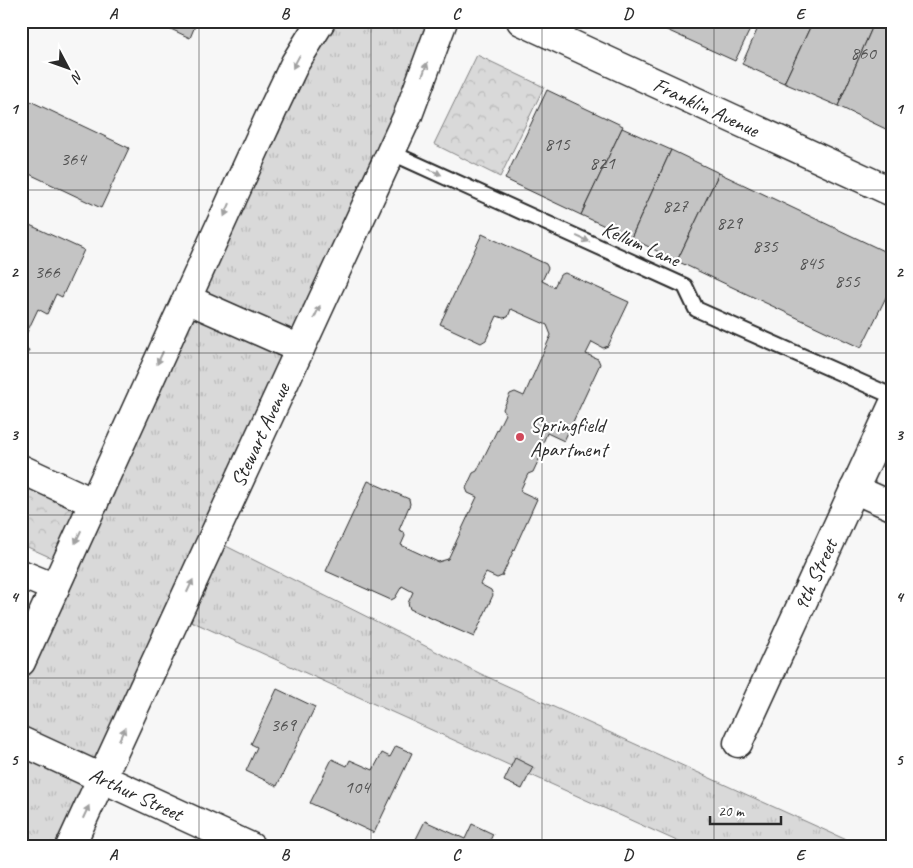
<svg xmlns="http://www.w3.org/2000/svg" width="913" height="868" viewBox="0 0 913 868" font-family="Caveat,sans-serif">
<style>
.grass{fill:url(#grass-tufts);stroke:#828282}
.forest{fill:url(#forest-crowns);stroke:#828282}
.building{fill:#c4c4c4;stroke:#2b2b2b}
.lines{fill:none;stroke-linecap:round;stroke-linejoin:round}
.lane-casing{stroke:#2b2b2b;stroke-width:18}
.street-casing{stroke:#2b2b2b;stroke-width:31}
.secondary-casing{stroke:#2b2b2b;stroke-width:31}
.lane{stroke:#fff;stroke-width:14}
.street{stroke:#fff;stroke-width:28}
.secondary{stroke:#fff;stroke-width:28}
.oneway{fill:#a0a0a0}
.grid{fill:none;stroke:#2b2b2b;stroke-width:1;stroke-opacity:0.55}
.poi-dot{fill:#d1495b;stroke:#fff;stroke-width:2}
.labels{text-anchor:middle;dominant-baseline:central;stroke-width:4.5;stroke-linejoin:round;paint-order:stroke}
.number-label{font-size:19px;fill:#515151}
.street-label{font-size:21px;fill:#2b2b2b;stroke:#fff}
.poi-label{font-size:21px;fill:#2b2b2b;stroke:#fff;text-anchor:start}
.neatline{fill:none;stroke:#2b2b2b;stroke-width:2}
.grid-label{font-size:16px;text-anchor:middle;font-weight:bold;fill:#2b2b2b}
</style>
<defs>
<pattern id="grass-tufts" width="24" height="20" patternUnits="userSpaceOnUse" patternTransform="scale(1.25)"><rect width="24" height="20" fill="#d9d9d9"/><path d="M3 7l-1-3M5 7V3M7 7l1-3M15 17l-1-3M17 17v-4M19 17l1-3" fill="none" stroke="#bababa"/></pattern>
<pattern id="forest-crowns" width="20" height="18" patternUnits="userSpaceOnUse" patternTransform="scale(1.25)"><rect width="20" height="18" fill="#d9d9d9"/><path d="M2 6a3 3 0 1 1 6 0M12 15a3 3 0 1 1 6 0" fill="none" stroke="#bababa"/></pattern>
</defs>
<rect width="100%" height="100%" fill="#f7f7f7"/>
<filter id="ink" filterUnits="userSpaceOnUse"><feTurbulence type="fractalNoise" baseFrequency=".02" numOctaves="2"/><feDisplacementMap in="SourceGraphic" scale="10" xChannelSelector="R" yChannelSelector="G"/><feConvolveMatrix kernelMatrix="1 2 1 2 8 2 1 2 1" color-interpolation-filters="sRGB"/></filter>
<g filter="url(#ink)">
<!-- grass -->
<path class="grass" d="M320,21h117l-219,521 263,132 381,173h-172l-508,-230 -107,230h-54v-188z"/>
<!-- forest -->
<g class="forest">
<path d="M477,55l67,32 -44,90 -66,-33z"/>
<path d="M21,459l77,32 -33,73 -44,-20z"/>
</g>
<!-- building -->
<g class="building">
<path d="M161,21h36l-7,17 -30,-14z"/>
<path d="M660,21h94l-19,40 -77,-35z"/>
<path d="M761,21h52l-29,62 -42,-19z"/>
<path d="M813,21h62l-37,85 -54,-23z"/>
<path d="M875,21h17v111l-54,-26z"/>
<path d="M547,90l76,36 -42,89 -76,-36z"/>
<path d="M28,100l101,48 -28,60 -80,-38v-55z"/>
<path d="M622,128l49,22 -40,88 -50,-23z"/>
<path d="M671,150l48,23 -42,88 -46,-23z"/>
<path d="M719,173l173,82v30l-31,63 -184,-87z"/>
<path d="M21,221l63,29 -22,47 -6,-3 -9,20 -9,-5 -17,36z"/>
<path d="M482,234l64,30 2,4 -6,13 12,6 6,-12 5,-2 64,29 -21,44 -5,2 -11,-6 -6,12 12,5 2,5 -36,77 -17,-8 -7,17 1,5 -8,17 -5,2 -8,17 17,8 -35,77 -5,2 -11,-5 -6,11 11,6 2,5 -19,42 -64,-28 -2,-6 5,-11 -11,-6 -7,12 -4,2 -65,-29 42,-90 41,18 1,5 -11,26 5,2 1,4 -4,9 37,17 10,-3 29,-62 -9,-4 -2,-5 7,-15 4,-2 28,-57 -2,-5 7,-15 5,-2 9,4 27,-61 -4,-10 -36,-16 -3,8 -5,1 -6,-2 -11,24 -5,3 -41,-19z"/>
<path d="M21,346l8,4 -8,18z"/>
<path d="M277,689l38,18 -38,79 -31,-15 11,-24 -6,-3z"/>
<path d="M396,746l16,7 -38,80 -64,-30 22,-44 15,7 3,-6 23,10 9,-17 8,4z"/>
<path d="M515,758l18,9 -11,22 -18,-8z"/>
<path d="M425,821l40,18 7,-15 21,10 -6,13h-75z"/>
</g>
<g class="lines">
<!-- lane casing -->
<g class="lane-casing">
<path id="lane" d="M390,152l295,134 11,23 196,87"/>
</g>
<!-- street casing -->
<g class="street-casing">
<g id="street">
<path d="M21,469l73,34"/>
<path d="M854,489l38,17"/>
<path d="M21,574l34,14"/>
<path d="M21,741l230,106"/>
<path d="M738,743l154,-336"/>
</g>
</g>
<!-- secondary casing -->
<g class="secondary-casing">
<g id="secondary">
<path d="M521,21l371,171"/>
<path d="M187,299l113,50"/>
<path d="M21,662l254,-557 20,-42 26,-42"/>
<path d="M70,847l338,-732 35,-94"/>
</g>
</g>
<!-- lane -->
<use href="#lane" class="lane"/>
<!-- street -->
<use href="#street" class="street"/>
<!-- secondary -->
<use href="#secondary" class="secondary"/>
</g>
<!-- one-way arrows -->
<defs><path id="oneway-solid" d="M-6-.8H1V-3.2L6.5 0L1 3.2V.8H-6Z" transform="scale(1.25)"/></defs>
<g class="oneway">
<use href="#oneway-solid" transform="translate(296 62) rotate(118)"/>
<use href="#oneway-solid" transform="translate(425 69) rotate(-70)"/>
<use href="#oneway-solid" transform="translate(435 172) rotate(24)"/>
<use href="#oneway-solid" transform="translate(227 210) rotate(114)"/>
<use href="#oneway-solid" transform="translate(583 239) rotate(24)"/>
<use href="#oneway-solid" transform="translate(317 312) rotate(-65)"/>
<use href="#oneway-solid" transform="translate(160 358) rotate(115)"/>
<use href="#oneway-solid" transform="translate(78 537) rotate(115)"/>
<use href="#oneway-solid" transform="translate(190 586) rotate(-65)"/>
<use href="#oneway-solid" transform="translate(122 734) rotate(-65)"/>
<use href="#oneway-solid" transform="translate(86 812) rotate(-65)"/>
</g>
</g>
<!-- grid -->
<path class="grid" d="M199,21v826M371,21v826M542,21v826M714,21v826M21,190h871M21,353h871M21,515h871M21,678h871"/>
<!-- markers -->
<circle class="poi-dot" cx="520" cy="437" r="5"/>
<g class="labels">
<!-- number labels -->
<g class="number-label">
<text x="863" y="53">860</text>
<text x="557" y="144">815</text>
<text x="73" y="159">364</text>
<text x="602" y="163">821</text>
<text x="675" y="206">827</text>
<text x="729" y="223">829</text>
<text x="765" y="246">835</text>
<text x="811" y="263">845</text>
<text x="47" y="272">366</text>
<text x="847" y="281">855</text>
<text x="283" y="725">369</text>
<text x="357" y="787">104</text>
</g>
<!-- street labels -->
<g class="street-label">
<text transform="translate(706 107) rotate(25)">Franklin Avenue</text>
<text transform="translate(641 244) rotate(24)">Kellum Lane</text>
<text transform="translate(260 435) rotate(-65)">Stewart Avenue</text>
<text transform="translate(815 575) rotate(-65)">9th Street</text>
<text transform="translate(136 794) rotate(25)">Arthur Street</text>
</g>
<!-- poi labels -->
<g class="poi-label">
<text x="530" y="425">Springfield<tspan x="530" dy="24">Apartment</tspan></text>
</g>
</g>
<!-- margin -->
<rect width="913" height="868" fill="none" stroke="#fff" stroke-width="55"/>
<!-- north arrow -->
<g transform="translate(68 68) rotate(131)" stroke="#ffffff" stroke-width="4" paint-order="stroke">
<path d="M0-4L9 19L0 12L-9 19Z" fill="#2b2b2b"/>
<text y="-8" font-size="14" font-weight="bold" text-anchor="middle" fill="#2b2b2b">N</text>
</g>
<!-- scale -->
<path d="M710 816v8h71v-8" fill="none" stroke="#2b2b2b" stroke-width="2.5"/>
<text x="718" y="816" font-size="15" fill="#2b2b2b" stroke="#ffffff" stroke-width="4" paint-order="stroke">20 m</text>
<rect x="28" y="28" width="858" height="812" class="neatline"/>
<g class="grid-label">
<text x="113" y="19">A</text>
<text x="285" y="19">B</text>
<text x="456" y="19">C</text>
<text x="628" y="19">D</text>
<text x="800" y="19">E</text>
<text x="14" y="114">1</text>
<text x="899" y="114">1</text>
<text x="14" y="277">2</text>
<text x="899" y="277">2</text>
<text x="14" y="440">3</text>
<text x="899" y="440">3</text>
<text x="14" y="602">4</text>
<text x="899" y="602">4</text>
<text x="14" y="765">5</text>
<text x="899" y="765">5</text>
<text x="113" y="860">A</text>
<text x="285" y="860">B</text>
<text x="456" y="860">C</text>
<text x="628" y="860">D</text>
<text x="800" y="860">E</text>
</g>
</svg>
